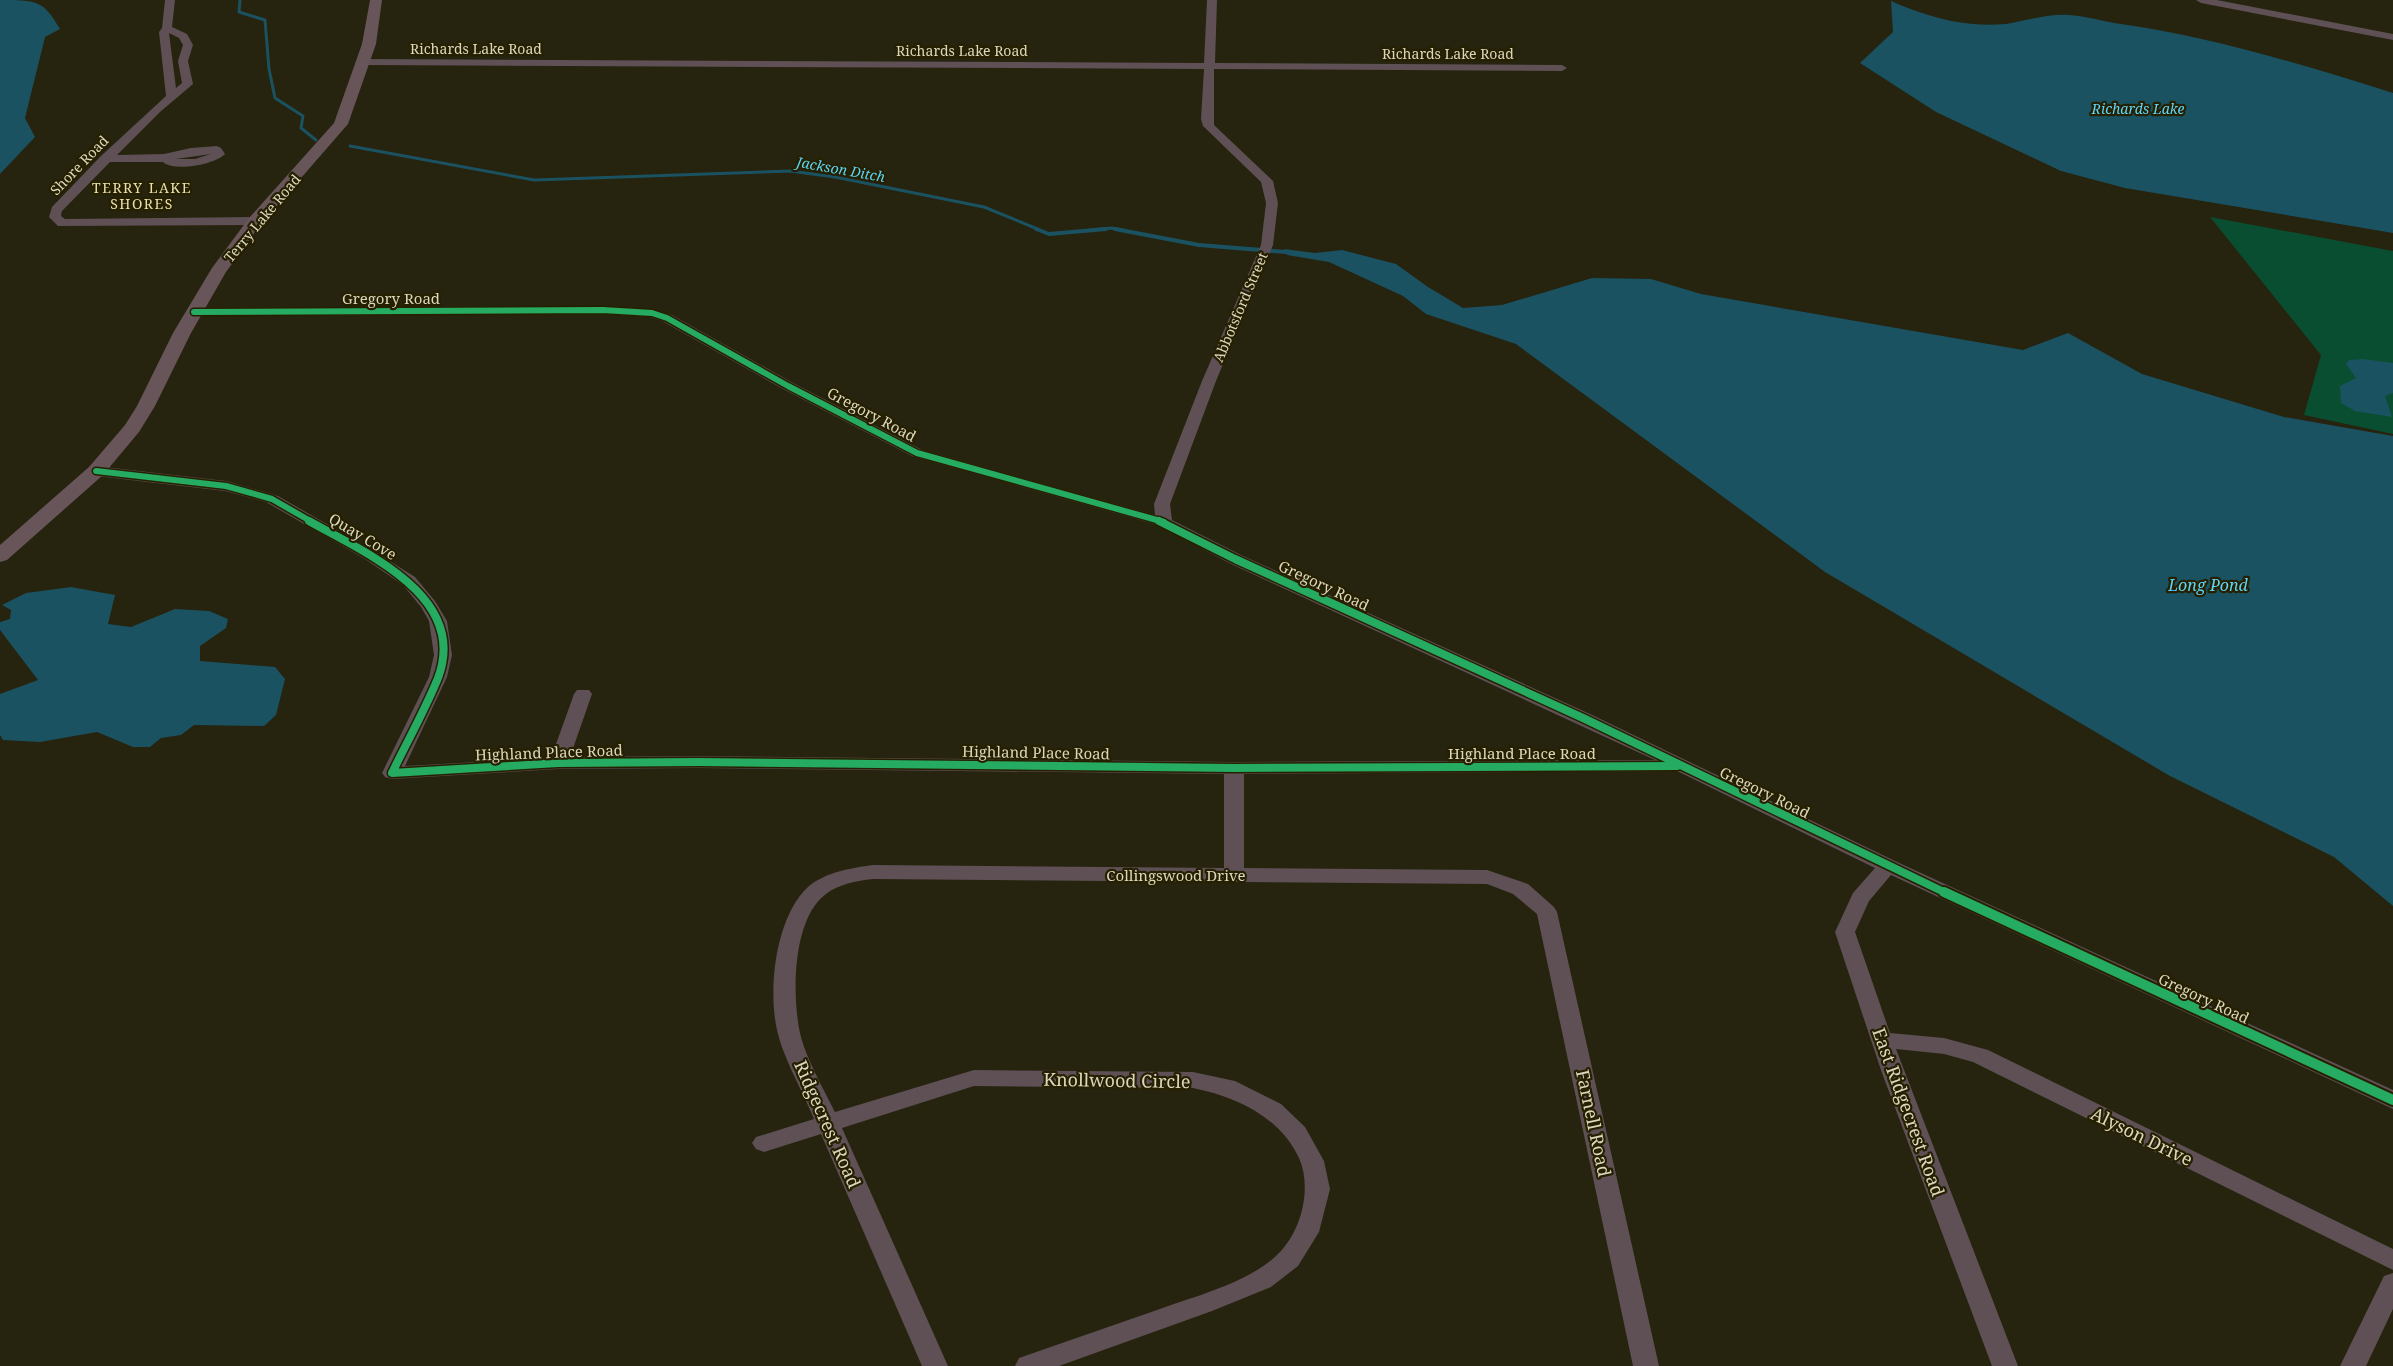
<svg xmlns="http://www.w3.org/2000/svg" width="2393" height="1366" viewBox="0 0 2393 1366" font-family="'Noto Serif',serif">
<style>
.green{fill:#094e31}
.water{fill:#1a5261}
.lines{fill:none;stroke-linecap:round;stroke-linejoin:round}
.stream-far1{stroke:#1a5261;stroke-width:3}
.stream{stroke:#1a5261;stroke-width:4}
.minor{fill:#5e5055;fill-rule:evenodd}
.major{fill:#67555a;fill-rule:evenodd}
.cycleway-far2-casing{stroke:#262000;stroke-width:9}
.cycleway-far1-casing{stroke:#262000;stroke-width:11}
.cycleway-casing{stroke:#262000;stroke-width:14}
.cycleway-far2{stroke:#26ab63;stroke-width:6}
.cycleway-far1{stroke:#26ab63;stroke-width:8}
.cycleway{stroke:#26ab63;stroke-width:10}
.labels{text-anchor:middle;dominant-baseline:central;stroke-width:4.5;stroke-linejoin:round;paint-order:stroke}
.far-street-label{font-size:14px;fill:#dbd7be;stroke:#262000}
.far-water-label{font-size:14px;font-style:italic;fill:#5cd6fa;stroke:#262000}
.far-neighbourhood-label{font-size:14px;letter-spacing:1.5px;fill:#e7dfab;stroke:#262000}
.street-label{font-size:15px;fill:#dbd7be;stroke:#262000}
.water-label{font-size:16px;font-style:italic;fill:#5cd6fa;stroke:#262000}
.near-street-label{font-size:18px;fill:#dbd7be;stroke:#262000}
</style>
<rect width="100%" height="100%" fill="#26230e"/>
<!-- green -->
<path class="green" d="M2210,217l183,34v183l-89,-19 17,-60z"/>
<!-- water -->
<g class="water">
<path d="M0,0c37,0 43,0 60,29l-15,8 -20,81 10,19 -35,37z"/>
<path d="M1891,1c36,16 75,27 115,23 20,-3 43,-11 63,-9 15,1 30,5 45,8 95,13 187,41 279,70v140l-268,-45 -64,-17 -125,-59 -76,-49 33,-31z"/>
<path d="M1284,249l31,4 27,-3 54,14 32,23 35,21 39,-3 90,-27 59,1 50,15 322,56 45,-17 74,41 142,43 109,19v470l-59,-49 -164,-81 -345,-204 -309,-228 -90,-30 -23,-18 -74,-34 -42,-7z"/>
<path d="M2363,359l30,4v30l-8,3 7,21 -37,-6 -14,-8 -1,-17 16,-8 -10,-14 3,-4z"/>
<path d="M71,587l44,8 -7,29 23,3 44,-18 34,2 19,8 -2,9 -26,18v15l75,6 10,12 -9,36 -12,11 -70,-1 -13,10 -20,3 -11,9h-17l-36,-15 -57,10 -37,-2 -3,-5v-41l38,-14 -38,-50v-8l10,-3 1,-9 -9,-5 24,-12z"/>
</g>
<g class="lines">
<!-- stream-far1 -->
<g class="stream-far1">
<path d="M240,0l-1,12 26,8 4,49 6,29 28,18 -2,12 15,12"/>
<path d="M350,146l184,34 256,-9 45,6 149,30 56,23"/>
<path d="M1090,230l22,-2 11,2"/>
</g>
<!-- stream -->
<g class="stream">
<path d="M1036,229l13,5 57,-5"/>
<path d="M1115,229l84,16 87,7"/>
</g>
<!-- minor -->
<g class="minor">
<path d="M165,0h10l-3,27 15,7 6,11 -5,16 5,23 -33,28 -43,43 47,-1 27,-6 26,-2 4,2 4,6c-11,11 -51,18 -62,8h-53l-48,49 -1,5 4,3 190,-2 6,4 -6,4 -197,1 -9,-9 3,-10 49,-51 65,-60 -7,-64 3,-4zM169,33l10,5 4,7 -5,16 4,22 -6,5zM211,154l-16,5h-19z"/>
<path d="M1207,0h10l-2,63 347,2 5,3 -5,3 -348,-2v56l59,56 5,22 -5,42 -57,136 -46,123 2,16 69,35 349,159 305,147 498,229v19l-502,-234 -22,26 -14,31 35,101 54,5 44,12 405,199v21l-420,-208 -29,-8 -48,-5 122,317h-26l-110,-293 -47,-141 18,-39 22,-25 -198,-97 -433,3v94l243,2 41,14 26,23 3,5 102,454h-26l-96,-452 -24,-20 -26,-10 -614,-5c-17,2 -34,5 -47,15 -34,25 -34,102 -26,139 5,23 24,57 35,79l139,-42 219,2 42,9 46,23 24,23 19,34 6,28 -11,43 -21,34 -27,21 -59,24 -153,55h-44l4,-8c46,-16 92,-32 138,-48 38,-14 95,-28 123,-58 22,-23 32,-65 19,-94 -20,-42 -63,-61 -106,-70l-219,-2 -132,42 106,238h-26l-101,-232 -57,18 -8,-3 -4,-6 4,-6 58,-18c-10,-25 -30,-60 -36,-85 -11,-41 -3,-117 30,-147 17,-15 44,-19 65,-22l351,3v-94l-525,-6 -141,1 -166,10 -7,-2 -3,-4 47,-96 5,-22 -5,-34 -8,-14 -18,-22 -38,-26 -99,-57 -41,-11 -129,-15 -8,-5 8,-5 130,15 52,15 99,57 38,24 20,24 12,20 5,34 -5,22 -42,89 146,-8 23,-64 3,-4h12l3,4 -22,63 129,-1 535,6 421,-2 -426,-197 -71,-38 -246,-69 -129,-67 -121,-68 -12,-4 -47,-3 -409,2 -7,-4 7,-4 409,-2 49,3 20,6 121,68 129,67 233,65 -1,-11 48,-123 59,-136 5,-42 -5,-21 -58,-56 -2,-7 3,-50 -842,-4 -5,-3 5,-3 842,4z"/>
<path d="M2196,0h21l176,34v6l-192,-37z"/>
<path d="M2393,1273v36l-27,57h-26l44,-90z"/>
</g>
<!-- major -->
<path class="major" d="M370,0h12l-6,44 -28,80 -87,100 -35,48 -35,61 -36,73 -16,26 -36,43 -96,85 -7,2v-17l89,-78 36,-42 12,-19 36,-73 39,-65 37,-50 85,-95 28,-79z"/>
<!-- cycleway-far2 casing -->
<g class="cycleway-far2-casing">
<g id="cycleway-far2">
<path d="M194,312l409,-2 49,3 15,5 121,68 129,67 247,69"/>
<path d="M96,471l130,15 46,13 40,23"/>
</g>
</g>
<!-- cycleway-far1 casing -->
<g class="cycleway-far1-casing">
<g id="cycleway-far1">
<path d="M309,521c56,32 160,75 129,157 -13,32 -31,64 -46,95l166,-10 141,-1 535,6 443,-2"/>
<path d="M1159,521l76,38 348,159 365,176"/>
</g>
</g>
<!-- cycleway casing -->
<g class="cycleway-casing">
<path id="cycleway" d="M1944,892l449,208"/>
</g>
<!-- cycleway-far2 -->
<use href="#cycleway-far2" class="cycleway-far2"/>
<!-- cycleway-far1 -->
<use href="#cycleway-far1" class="cycleway-far1"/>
<!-- cycleway -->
<use href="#cycleway" class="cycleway"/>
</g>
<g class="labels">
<!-- far-street labels -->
<g class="far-street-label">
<text x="476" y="48">Richards Lake Road</text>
<text x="962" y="50">Richards Lake Road</text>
<text x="1448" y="53">Richards Lake Road</text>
<text transform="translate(79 165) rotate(-46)">Shore Road</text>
<text transform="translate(262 218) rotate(-50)">Terry Lake Road</text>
<text transform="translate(1240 307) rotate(-67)">Abbotsford Street</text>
</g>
<!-- far-water labels -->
<g class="far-water-label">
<text x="2138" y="108">Richards Lake</text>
<text transform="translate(841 169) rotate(10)">Jackson Ditch</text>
</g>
<!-- far-neighbourhood labels -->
<g class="far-neighbourhood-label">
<text x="142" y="187">TERRY LAKE<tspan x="142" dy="16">SHORES</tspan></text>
</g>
<!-- street labels -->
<g class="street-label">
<text x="391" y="298">Gregory Road</text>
<text transform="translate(872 414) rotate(28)">Gregory Road</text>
<text transform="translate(363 536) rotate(31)">Quay Cove</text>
<text transform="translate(1324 585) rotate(25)">Gregory Road</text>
<text transform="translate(549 752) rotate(-2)">Highland Place Road</text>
<text transform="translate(1036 752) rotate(1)">Highland Place Road</text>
<text x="1522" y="753">Highland Place Road</text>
<text transform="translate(1765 792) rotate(26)">Gregory Road</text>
<text x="1176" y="875">Collingswood Drive</text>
<text transform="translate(2204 998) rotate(25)">Gregory Road</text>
</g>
<!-- water labels -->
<g class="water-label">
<text x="2208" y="585">Long Pond</text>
</g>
<!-- near-street labels -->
<g class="near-street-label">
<text transform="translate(1117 1080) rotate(1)">Knollwood Circle</text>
<text transform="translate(1909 1112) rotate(70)">East Ridgecrest Road</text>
<text transform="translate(1594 1123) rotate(78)">Farnell Road</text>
<text transform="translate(828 1124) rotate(66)">Ridgecrest Road</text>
<text transform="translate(2142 1136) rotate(26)">Alyson Drive</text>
</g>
</g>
</svg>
